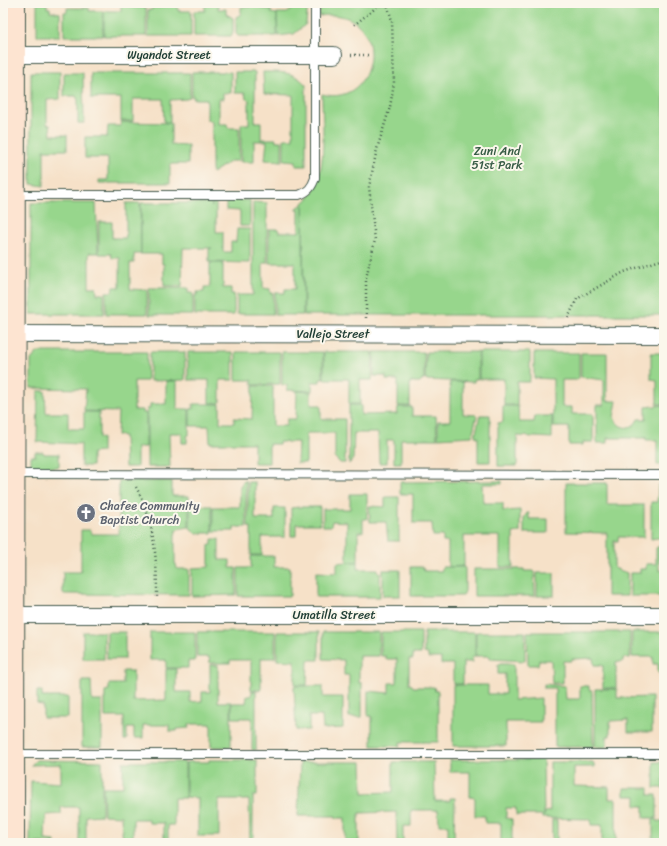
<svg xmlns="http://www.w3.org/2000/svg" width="667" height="846" viewBox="0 0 667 846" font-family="Sriracha,sans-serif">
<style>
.green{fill:#97d68c;stroke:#5b8a60}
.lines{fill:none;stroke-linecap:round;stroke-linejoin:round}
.lane-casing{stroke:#3f564a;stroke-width:10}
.street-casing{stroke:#3f564a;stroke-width:18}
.secondary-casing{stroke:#3f564a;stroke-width:24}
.path{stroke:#3f564a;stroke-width:2.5;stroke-dasharray:1 3;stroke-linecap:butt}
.lane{stroke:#fff;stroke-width:8}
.street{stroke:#fff;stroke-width:16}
.secondary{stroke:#fde4d1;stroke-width:22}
.labels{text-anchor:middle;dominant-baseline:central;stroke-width:4;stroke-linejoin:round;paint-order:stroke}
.street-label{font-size:12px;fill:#1f3d34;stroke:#fbf7ec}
.park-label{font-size:12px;fill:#375c46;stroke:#fbf7ec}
.worship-label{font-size:12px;fill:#5b616d;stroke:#fbf7ec;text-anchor:start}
</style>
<rect width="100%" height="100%" fill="#fbf7ec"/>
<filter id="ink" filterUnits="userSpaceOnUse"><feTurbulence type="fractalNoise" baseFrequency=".025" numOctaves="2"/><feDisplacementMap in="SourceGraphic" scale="8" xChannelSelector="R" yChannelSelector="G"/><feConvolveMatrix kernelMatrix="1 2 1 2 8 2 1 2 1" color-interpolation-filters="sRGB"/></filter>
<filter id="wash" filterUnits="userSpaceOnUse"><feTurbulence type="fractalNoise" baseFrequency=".012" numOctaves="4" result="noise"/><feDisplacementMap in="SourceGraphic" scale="16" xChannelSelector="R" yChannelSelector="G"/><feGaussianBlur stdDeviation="0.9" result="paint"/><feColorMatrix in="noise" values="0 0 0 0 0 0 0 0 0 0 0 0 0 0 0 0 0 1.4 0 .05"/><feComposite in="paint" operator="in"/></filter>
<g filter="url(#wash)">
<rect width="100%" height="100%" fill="#f6e1c8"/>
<!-- green -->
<g class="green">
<path d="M37,3h10v5h3v3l10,2v23h-23z"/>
<path d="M121,3h11v4h12l2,3v26h-42v-25h17z"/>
<path d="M164,3h14v8h13v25h-43v-26h4v-3h12z"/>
<path d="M205,3h13v6h8v5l7,4v14l-2,4h-37v-25h11z"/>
<path d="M250,3h12v6h9v4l6,1v22h-39l-2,-2v-17l5,-3v-7h9z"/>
<path d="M292,3h16l-2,21 -12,10 -16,2 -1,-23h10l5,-4z"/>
<path d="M321,3h343v312h-360l-1,-112c27,-20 19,-78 19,-109 58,16 71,-90 -3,-78z"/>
<path d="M67,8h22v3h14v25h-39v-24h3z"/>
<path d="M31,72h29v27l-13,1v24l3,1 1,10h16v15h-23v36l-13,-2z"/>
<path d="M192,72h39v21h-8v6h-4v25h8l1,4h11v33h-8l-19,12v-52l-5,-1v-21h-13v-2h-2z"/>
<path d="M235,72h20v50h6v19h-7v21h-13v-38h8v-24l-3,-1 -1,-6h-10z"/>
<path d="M263,72c18,0 31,-1 43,13v81h-10v-5l-12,-1v-21h9v-44l-29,-1z"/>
<path d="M64,73h19l1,50h-6v-23l-2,-4h-12z"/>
<path d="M91,73h99v24l-3,2 -17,1v22h-6l-1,-23h-30v22h-12v-23h-30z"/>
<path d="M121,122l50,1v22l17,1v18h-18v19h-71v-3h9v-22h-23v-21h22l1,-11h13z"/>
<path d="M262,139h14v2h6v20l-17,-1 2,-19h-5z"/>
<path d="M226,200h24v26h-10v-15l-14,-1z"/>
<path d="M253,202l14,1v60h-4v25l7,1v4h3v21h-36v-19h16z"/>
<path d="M31,203h65l2,50h-9v34h7l1,7h7v20h-73z"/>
<path d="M126,203h14l1,51h-7v9h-4v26l17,1v24h-41v-22h6l1,-5h7v-29h-8l-1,-4h-12v-32h13v16h14z"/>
<path d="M141,203h70l1,4v-4h4v29h7v20h8v-10h5l1,-13h13v34l-41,-1v-13l3,-1h-29l-1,38h-18v-22h-2v-10h-21z"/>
<path d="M303,204v111h-28v-22h10v-4h10v-26h-26v-34h9l1,3h20v-23h-4z"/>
<path d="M210,263h13v25h8v6h3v21h-39v-20h2v-3h7v-5h6z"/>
<path d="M149,288h39v5h5v22h-44z"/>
<path d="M41,352h106v29h-13v29h9v3h3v34h-9v20h-12l-1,-31 -7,-1 1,-23 -34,-1 2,-22 -55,-1v-28l6,-7z"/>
<path d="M150,352h35v28l-35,1z"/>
<path d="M188,352h45v28h-13v23h-11v-23h-21z"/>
<path d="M236,352h44v32l-28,1v-5h-16z"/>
<path d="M282,352h41v27h-3v3h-8v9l-25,-1v-5h-5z"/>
<path d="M324,352h49l-1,28h-12v24h-11v-25h-25z"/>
<path d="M374,352h50v28h-3v2h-11v24h-12v-26h-12v-4h-12z"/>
<path d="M426,352h52v27h-4v3l-49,-2z"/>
<path d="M479,352h51v27l-1,3h-12v23h-13v-26h-25z"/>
<path d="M534,353h45v25l-2,2h-15v27h10v7h21v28h-10v3h-14v-18h-16v-48l-19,-1z"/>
<path d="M581,353h26v48h10l-3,16c4,13 19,14 24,2h8v-12l18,-2v60h-7v-25h-11v-3v1h-39v5h-10v-38h7v-25l-23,-3z"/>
<path d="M651,353h13v51h-7v-24l-6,-1z"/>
<path d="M166,381h11v28h12v26l-2,1v7h-5v-10h-13l1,34h-23v-58h3v-5h16z"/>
<path d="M450,382h13v32l14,1 -5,21 -34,2v-17h12z"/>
<path d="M253,386h20v40h13l1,-7h9l1,-28 14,1v13h10v14h24v44h-5l-5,-5v-25h-29v30h-9l1,-21h-19v2h-10v19h-15v-20h-44l-1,-17h-19v-17h3v-5h27v19h14v-5l18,1z"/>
<path d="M38,391h7l1,22h22v16h16v-17h15v26h3v14l-10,1v13h-11v-22l-44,-2z"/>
<path d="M349,405h12v10l36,-1 1,-7h14v9h24l1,23h-36v24h-7v-23h-7v23h-8l-1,-30h-24l-1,26 -4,5z"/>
<path d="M503,406h15l1,16h15l1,-6h17v22l-35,-2v30h-19v-43l5,-1z"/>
<path d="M480,415h10v47h-12v-25l-3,-1z"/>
<path d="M35,452h8l1,2h15v13h-28v-11h4z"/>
<path d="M119,481h53v15h17v31l-12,2 -2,6v29h1l1,5h12v26l-126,-1v-22h18v-42h9l1,4h28z"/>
<path d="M244,481h2v46h-12v4h-21v-24h27v-21z"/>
<path d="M502,481v3h-20l1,19h20v8l17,-1v22l-7,1v34h-13v-31h-36v30l-16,1v-25h-5v-6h-10l-1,-13h-19v-29h-13v-12z"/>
<path d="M248,482h7v37h19v-11h11v29h-23v18h-11v-28h-3z"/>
<path d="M566,483h41v22h37v32h-26v4h-4v27l13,5v23h-20v-63l-41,-1z"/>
<path d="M658,485h6v52l-13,2v-37h6z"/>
<path d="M350,494h17v25h-4v13h-5v30h-11v-40l-15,-1 -1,5h-8v-17h27z"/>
<path d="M385,497h14v44h-11l-2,-19h-16l-1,-16 16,1z"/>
<path d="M190,506h22v27h-16l-6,-5z"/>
<path d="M299,507h21v17h-24v12h-5v-28z"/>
<path d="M527,513h2v6h19v14h-24v-15z"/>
<path d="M212,539h7v21h11v8h6v27l-44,1v-28l17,-1v-22h3z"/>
<path d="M659,546v24l5,1v25h-34v-23h10v-4h6v-5h10v-16z"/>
<path d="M251,556h23v11h16v29h-52v-28h13z"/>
<path d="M347,562h11v7h20v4h2v24h-64v-25l21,1v-10z"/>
<path d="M411,567h12l1,4h18v-4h22l1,2v22l-2,5h-52z"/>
<path d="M474,569h50v2h10l1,25h-61z"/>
<rect x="383" y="570" width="17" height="26"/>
<rect x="537" y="573" width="17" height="23"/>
<rect x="83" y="632" width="21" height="27"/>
<rect x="107" y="632" width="18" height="27"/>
<path d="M150,632h45v29h-7v7h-22v-8h-16z"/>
<path d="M197,632h78v26h-14v32h-10v-30h-21v3h-20l-1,-6h-12z"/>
<path d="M277,632h42v28h-11l-1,25h-12v-24l-18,-1z"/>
<path d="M323,632h56v24h-20v27h3v34h-13v-42h-5v-15l-21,-1z"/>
<path d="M381,632h40v22h-8v5h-4v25l3,1 1,2h21l1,4h3v51h-38v4h-28v-30h-4v-25l21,2v-10h8v-24h-11v-3h-5z"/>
<path d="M424,632h51v25h-3v5h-9v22h-10v-20h-12v-6h-13v-4l-4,-1z"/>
<path d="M476,632h49v29l-35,-2v-3h-14z"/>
<path d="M527,632h103v26h-7v4h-7v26h-13v-23h-9l-1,-7 -21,1 -1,2h-8v22h-11l-1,-23h-12l-1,5h-10z"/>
<path d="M632,632h32v41h-6v-9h-5v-7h-21z"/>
<path d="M498,664h16v36l27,-2v24h-35v24h-53v-61h35v9h17v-20h-7z"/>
<path d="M210,665h8v37h13v45h-20v-23h-22v4l-12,1v2h-8v-6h-26v13h-9v-10h-7v12h-3v-23h-19v-26l4,-1v-6h14v-13h10v30l33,-1v-31h10v23h14v10l12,-1v-9h8z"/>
<path d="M82,681h9l1,20h10v46h-20z"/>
<path d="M544,684l21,2 1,13h14v-13h9v4h3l1,57h-38v-59h-11z"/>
<path d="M294,686h29v11h20v31l-20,1 -1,-13h-13v14h-13z"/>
<path d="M595,689h22v9l35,-1v35h-24v-12l-18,1v15h-3v11h-12z"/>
<path d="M37,691h5v6h26v21h-25v-13l-6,-1z"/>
<path d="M252,691h4v59h-4v-32h-20v-15h14l1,-7h4z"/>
<path d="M36,760l66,1v54l-16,1v27h-7v-36h-18v7l-15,1 -1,25 10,1v2h-25l1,-62 30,2v-19l-30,1z"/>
<path d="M209,760h48v36h-4v47h-3l-1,-43h-30v36h-21v-38l-12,-1v-35h23z"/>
<path d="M450,760h93l1,56 1,-4 5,-1v-49h43l2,5h-21v19l35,1v12h7v44h-14v-18h-11v-6l-49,-1v-3h-26v-7h-10v10l6,1v24h-11v-20h-16v-7h-10v-18l-5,-1v-25h-20z"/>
<path d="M123,762h62v36h-11v27h-6v18h-4v-20h-15v-4h-16v24h-10l-2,-27 -17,-1 -1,-28h20z"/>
<path d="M300,762h62l1,31 30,-1v-30h41l1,39h15v-3h5l-1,45h-6v-18h-9l-1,-15h-27v16h-8v17h-6l-1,-31 -37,1v29h-14v-24h-9v-2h-38z"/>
<rect x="654" y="762" width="10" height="26"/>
<path d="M624,788h25v7h8v23h-13v-12h-8v-10h-12z"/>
<path d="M653,819h4v2h6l1,22h-11z"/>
<rect x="552" y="820" width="5" height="23"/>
</g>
</g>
<g filter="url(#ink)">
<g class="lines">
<!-- lane casing -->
<g class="lane-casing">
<g id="lane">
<path d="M14,195h285c9,-3 13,-8 16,-17v-175"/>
<path d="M14,474l650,1"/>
<path d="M15,754h649"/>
</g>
</g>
<!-- street casing -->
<g class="street-casing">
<g id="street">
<path d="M3,55h331"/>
<path d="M3,334l661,1"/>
<path d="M3,615h661"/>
</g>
</g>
<!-- secondary casing -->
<g class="secondary-casing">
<path id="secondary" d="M13,843l1,-840"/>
</g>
<!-- path -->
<g class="path">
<path d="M354,25l28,-22"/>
<path d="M351,55h17"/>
<path d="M366,318v-40l9,-38 -6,-53 8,-38 13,-42 4,-24 -2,-62 -5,-18"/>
<path d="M568,318l9,-19 47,-27 40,-13"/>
<path d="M136,487c19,35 21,73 21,112"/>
</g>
<!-- lane -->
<use href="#lane" class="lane"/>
<!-- street -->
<use href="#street" class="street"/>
<!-- secondary -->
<use href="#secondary" class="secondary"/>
</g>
</g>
<!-- icons -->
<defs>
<g id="church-disc" transform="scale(1)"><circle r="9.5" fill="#6b7280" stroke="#fbf7ec"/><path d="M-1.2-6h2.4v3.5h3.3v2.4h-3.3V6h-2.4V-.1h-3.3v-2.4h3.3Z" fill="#fff"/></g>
</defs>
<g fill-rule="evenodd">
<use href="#church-disc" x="86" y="513"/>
</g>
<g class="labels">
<!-- street labels -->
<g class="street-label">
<text x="169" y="55">Wyandot Street</text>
<text x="333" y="334">Vallejo Street</text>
<text x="334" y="615">Umatilla Street</text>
</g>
<!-- park labels -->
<g class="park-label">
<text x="497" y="151">Zuni And<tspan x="497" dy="14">51st Park</tspan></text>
</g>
<!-- worship labels -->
<g class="worship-label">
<text x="100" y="506">Chafee Community<tspan x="100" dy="14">Baptist Church</tspan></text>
</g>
</g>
<!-- margin -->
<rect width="667" height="846" fill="none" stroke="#fbf7ec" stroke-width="16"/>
</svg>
